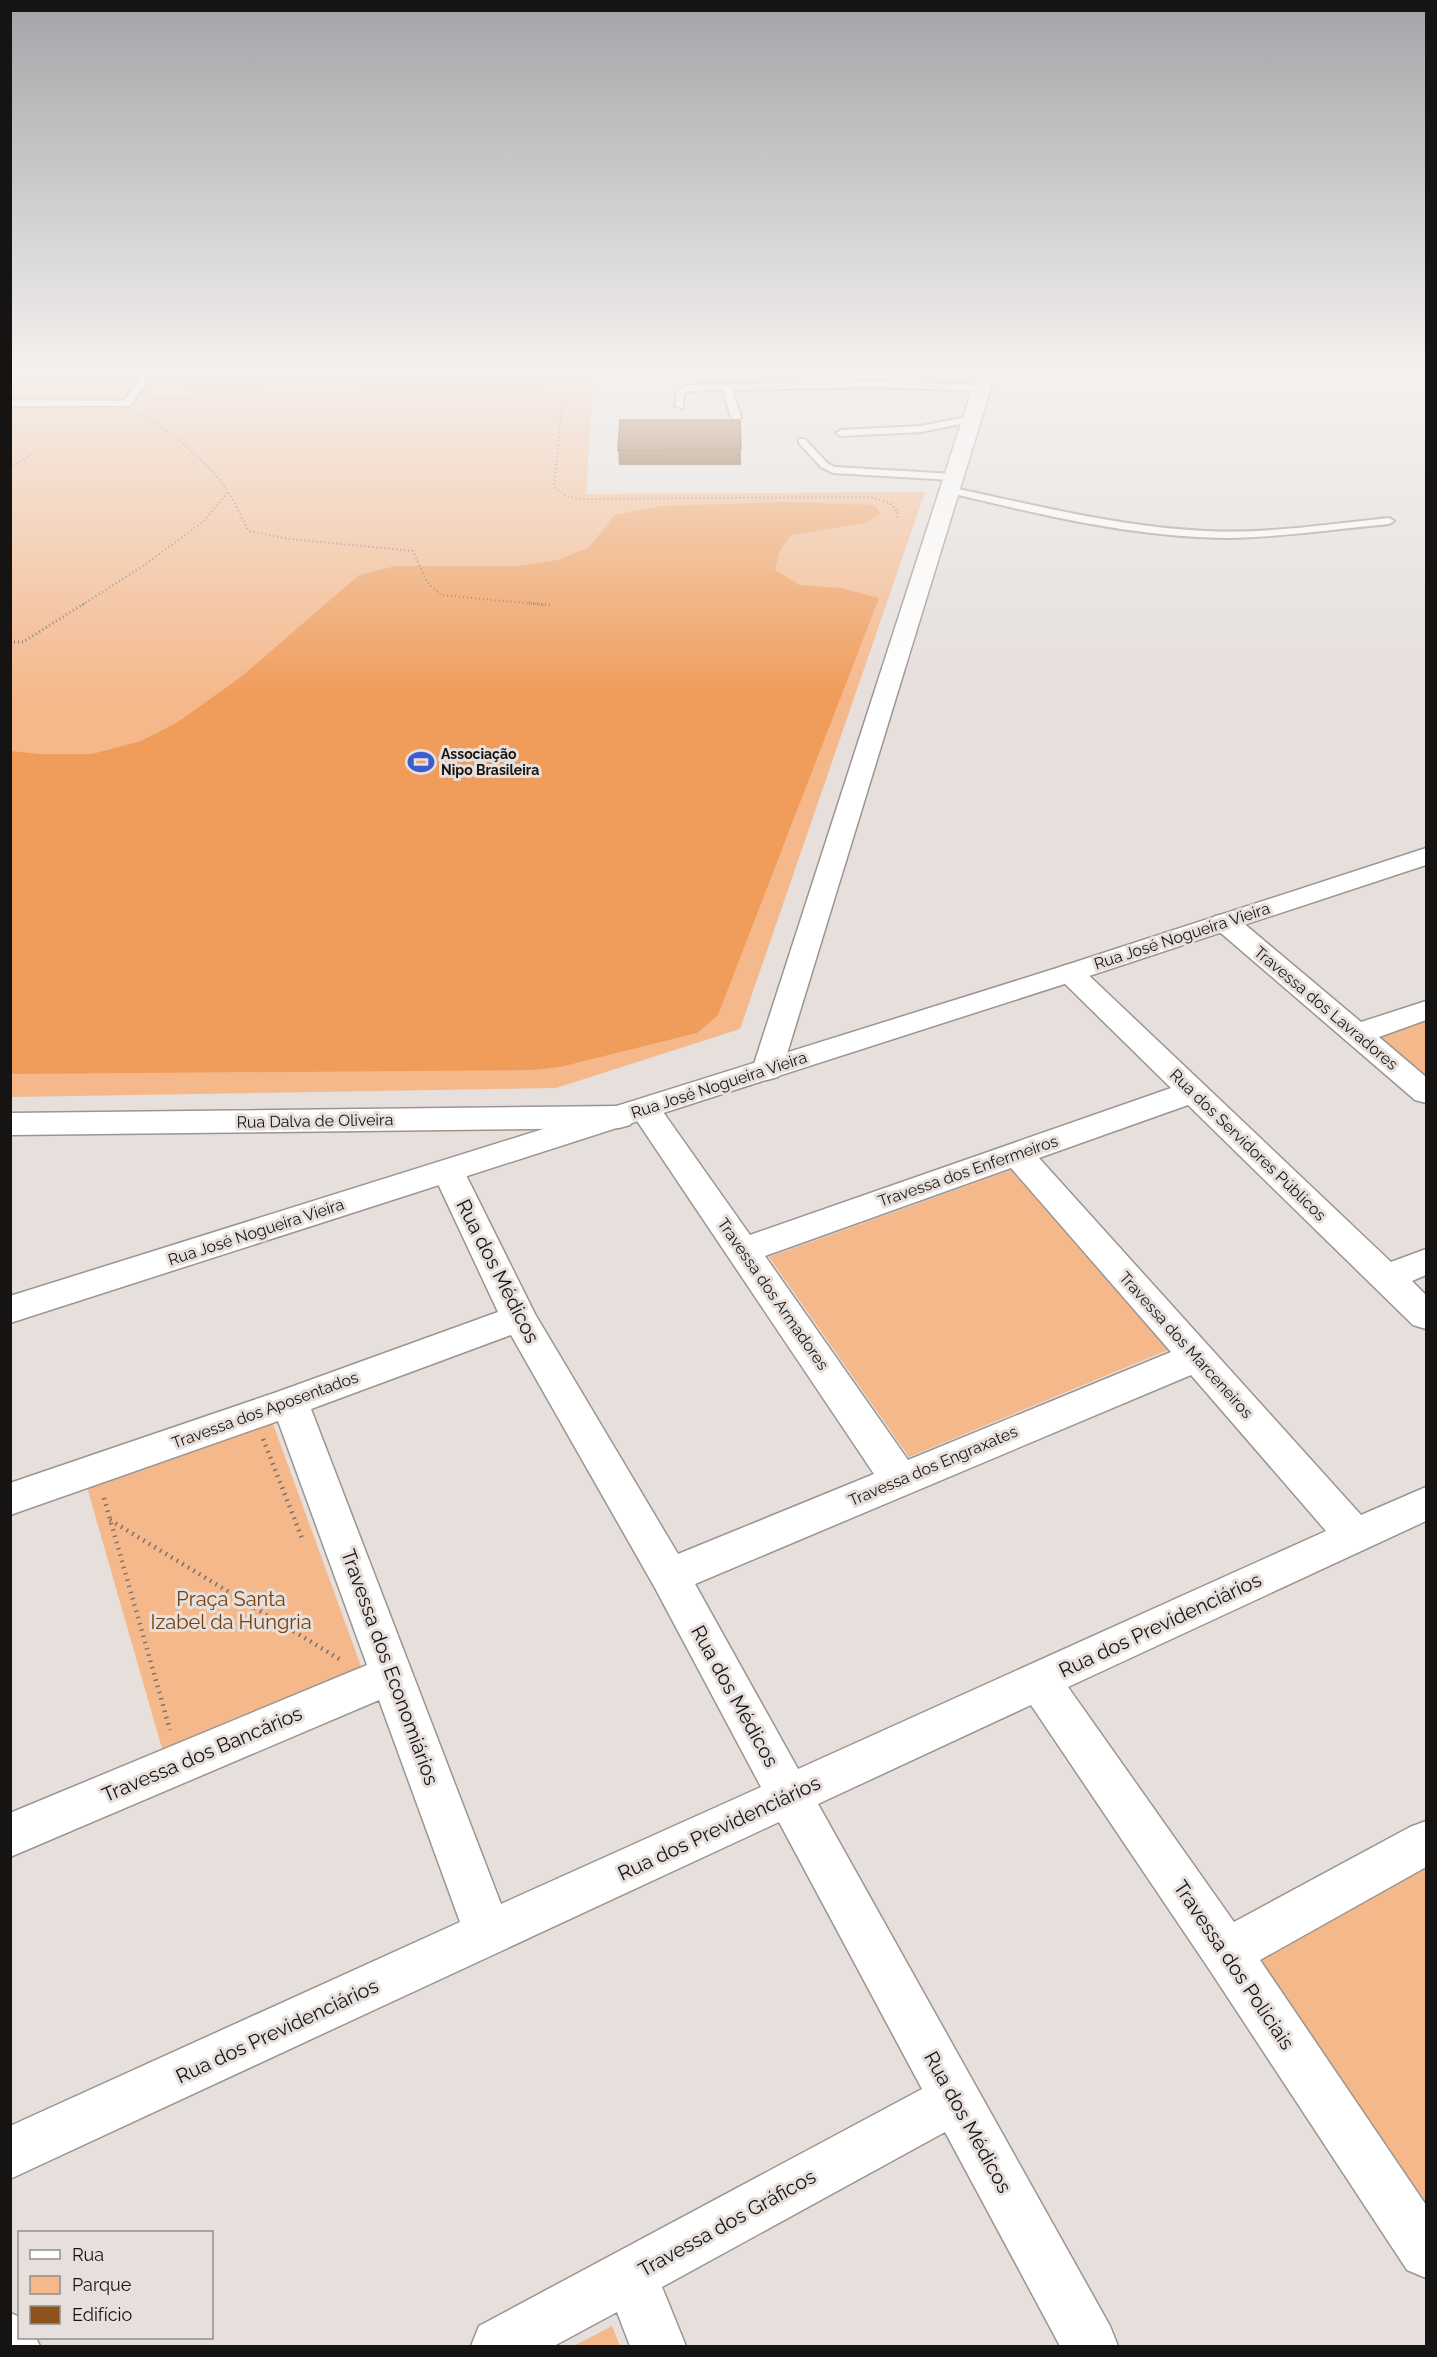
<svg xmlns="http://www.w3.org/2000/svg" width="1437" height="2357" viewBox="0 0 1437 2357" font-family="Raleway,sans-serif">
<style>
.green{fill:#f5b88b}
.forest{fill:#f09c5a}
.lines{fill:none;stroke-linecap:round;stroke-linejoin:round}
.service-casing{stroke:#9b9591;stroke-width:4}
.minor-casing{stroke:#9b9591;stroke-width:3}
.tertiary-casing{stroke:#9b9591;stroke-width:3}
.path-far2{stroke:#75706e;stroke-width:2;stroke-dasharray:1 3;stroke-linecap:butt}
.path-far1{stroke:#75706e;stroke-width:3;stroke-dasharray:1 3;stroke-linecap:butt}
.path{stroke:#75706e;stroke-width:4.5;stroke-dasharray:1.5 5;stroke-linecap:butt}
.service{fill:#fff;fill-rule:evenodd}
.minor{fill:#fff;fill-rule:evenodd}
.tertiary{fill:#fff;fill-rule:evenodd}
.wall{fill:#7a4719}
.building{fill:#8e521d;stroke:#633914;stroke-width:1.5}
.labels{text-anchor:middle;dominant-baseline:central;stroke-width:6;stroke-linejoin:round;paint-order:stroke}
.far-poi-label{font-size:14px;font-weight:bold;fill:#161413;stroke:#e6dfdb;text-anchor:start}
.street-label{font-size:16px;fill:#161413;stroke:#e6dfdb}
.near-street-label{font-size:20px;fill:#161413;stroke:#e6dfdb}
.near-park-label{font-size:20px;fill:#743f0b;stroke:#e6dfdb}
</style>
<rect width="100%" height="100%" fill="#e6dfdb"/>
<!-- green -->
<g class="green">
<path d="M10,368h584l-8,126 339,-2 -185,537 -184,59 -545,9z"/>
<path d="M1426,1021v58l-48,-41z"/>
<path d="M1011,1170l157,180 -259,107 -140,-200z"/>
<path d="M272,1421l90,248 -199,83 -76,-265z"/>
<path d="M1426,1868v344l-170,-250z"/>
<path d="M612,2326l8,20h-46z"/>
</g>
<!-- forest -->
<g class="forest">
<path d="M176,368h413l-1,5c-31,14 -70,5 -103,6 -92,1 -183,5 -274,10l-21,-1 -20,-9z"/>
<path d="M788,502l87,3 5,9 -15,9 -74,12 -12,17 -4,18 25,15 41,3 38,10 -161,417 -21,18 -137,34 -27,3 -522,4v-323l28,3h53l49,-13 37,-19 64,-46 117,-101 37,-9h122l40,-6 31,-13 26,-32 45,-9z"/>
</g>
<g class="lines">
<!-- service casing -->
<g class="service-casing">
<g id="service">
<path d="M147,368h8l-25,38h-120v-6l114,1z"/>
<path d="M745,368l18,1 141,-1 -4,3 -137,4z"/>
<path d="M876,381l105,4 4,3 -4,3 -105,-4 -144,3 9,27 -5,3 -5,-3 -8,-27 -32,1 -7,2 -1,15 -8,-2 2,-16 13,-5z"/>
<path d="M972,416l5,3 -2,2 -54,11 -80,4 -5,-3 5,-3 80,-4z"/>
<path d="M799,439h6l22,24 8,4 118,7 5,3 -5,3 -120,-7 -12,-6 -22,-24z"/>
<path d="M949,487c85,18 170,40 257,44 61,3 122,-7 183,-13l5,3 -5,3c-53,5 -106,13 -159,14 -95,0 -193,-24 -284,-46v-4z"/>
</g>
</g>
<!-- minor casing -->
<g class="minor-casing">
<g id="minor">
<path d="M979,368h18l-215,702 -4,7 -11,3 -11,-3 -4,-7z"/>
<path d="M1225,914l10,2 126,106 65,-21v19l-47,17 47,40v26l-11,-3 -200,-172 -4,-6 4,-6z"/>
<path d="M1070,964l10,3 311,295 35,-13v26l-14,6 14,14v34l-13,-4 -225,-220 -149,53 322,357 65,-28v34l-358,166 166,235 176,-95 16,-6v46l-166,93 166,245v73l-19,-8 -198,-301 -178,-264 -213,99 292,522 8,20h-58l-115,-214 -283,155 24,59h-56l-13,-34 -63,34h-83l8,-20 443,-237 -143,-267 -769,357v-53l450,-204 -81,-222 -369,157v-44l357,-148 -89,-244 -268,94v-32l267,-91 221,-80 -66,-141 4,-8 12,-3 12,3 4,8 71,143 143,240 196,-80 -239,-356 -5,7 -11,3 -609,7v-22l609,-7 10,3 5,-7 11,-4 11,4 94,133 421,-147 -111,-109 -5,-6 5,-6zM1011,1168l160,184 -263,108 -143,-204zM511,1335l144,253 106,199 -260,117 -190,-495zM1191,1375l135,156 -528,238 -103,-185z"/>
<path d="M10,2313l10,4v21h16l4,8h-30z"/>
</g>
</g>
<!-- tertiary casing -->
<g class="tertiary-casing">
<path id="tertiary" d="M1426,848v17l-346,114 -1070,344v-27l1050,-329z"/>
</g>
<!-- path-far2 -->
<g class="path-far2">
<path d="M152,399l347,-11 31,2 29,7 3,7 -8,83 14,10 15,2 287,-2 20,6 8,9 -2,9"/>
<path d="M140,413c32,21 65,45 87,77 9,13 14,28 22,41l41,8 123,12 14,31 14,13 105,10"/>
<path d="M10,468l21,-13"/>
<path d="M82,605l61,-39 60,-44 25,-30"/>
</g>
<!-- path-far1 -->
<g class="path-far1">
<path d="M529,603l22,2"/>
<path d="M10,642h13l62,-39"/>
</g>
<!-- path -->
<g class="path">
<path d="M263,1439l39,99"/>
<path d="M104,1498l66,232"/>
<path d="M110,1520l231,140"/>
</g>
<!-- service -->
<use href="#service" class="service"/>
<!-- minor -->
<use href="#minor" class="minor"/>
<!-- tertiary -->
<use href="#tertiary" class="tertiary"/>
</g>
<!-- wall -->
<path class="wall" d="M741,449v16h-122l-1,-15z"/>
<!-- building -->
<path class="building" d="M620,420h120l1,29 -123,1z"/>
<!-- sky -->
<linearGradient id="sky" x2="0" y2="1"><stop stop-color="#a4a4a8"/><stop offset="0.53" stop-color="#f4f1ef"/><stop offset="1" stop-color="#f4f1ef" stop-opacity="0"/></linearGradient>
<rect width="1437" height="698" fill="url(#sky)"/>
<!-- icons -->
<defs>
<g id="stadium-bare" transform="scale(2.07)"><path d="M0-5a6.5 5 0 1 0 0 10a6.5 5 0 1 0 0-10ZM-3.5-1.8h7v3.6h-7Z" fill="#3c5dcf" stroke="#e6dfdb" stroke-width="2.5" paint-order="stroke"/></g>
</defs>
<g fill-rule="evenodd">
<use href="#stadium-bare" x="421" y="762"/>
</g>
<g class="labels">
<!-- far-poi labels -->
<g class="far-poi-label">
<text x="441" y="754">Associação<tspan x="441" dy="16">Nipo Brasileira</tspan></text>
</g>
<!-- street labels -->
<g class="street-label">
<text transform="translate(1182 936) rotate(-18)">Rua José Nogueira Vieira</text>
<text transform="translate(1326 1008) rotate(40)">Travessa dos Lavradores</text>
<text transform="translate(719 1085) rotate(-18)">Rua José Nogueira Vieira</text>
<text transform="translate(315 1121) rotate(-1)">Rua Dalva de Oliveira</text>
<text transform="translate(1248 1145) rotate(44)">Rua dos Servidores Públicos</text>
<text transform="translate(968 1171) rotate(-19)">Travessa dos Enfermeiros</text>
<text transform="translate(256 1232) rotate(-18)">Rua José Nogueira Vieira</text>
<text transform="translate(773 1294) rotate(55)">Travessa dos Armadores</text>
<text transform="translate(1186 1345) rotate(48)">Travessa dos Marceneiros</text>
<text transform="translate(265 1410) rotate(-20)">Travessa dos Aposentados</text>
<text transform="translate(933 1466) rotate(-23)">Travessa dos Engraxates</text>
</g>
<!-- near-street labels -->
<g class="near-street-label">
<text transform="translate(498 1271) rotate(63)">Rua dos Médicos</text>
<text transform="translate(1160 1625) rotate(-25)">Rua dos Previdenciários</text>
<text transform="translate(390 1667) rotate(70)">Travessa dos Economiários</text>
<text transform="translate(735 1696) rotate(61)">Rua dos Médicos</text>
<text transform="translate(202 1754) rotate(-23)">Travessa dos Bancários</text>
<text transform="translate(719 1828) rotate(-25)">Rua dos Previdenciários</text>
<text transform="translate(1234 1965) rotate(56)">Travessa dos Policiais</text>
<text transform="translate(277 2031) rotate(-25)">Rua dos Previdenciários</text>
<text transform="translate(968 2122) rotate(61)">Rua dos Médicos</text>
<text transform="translate(727 2223) rotate(-29)">Travessa dos Gráficos</text>
</g>
<!-- near-park labels -->
<g class="near-park-label">
<text x="231" y="1599">Praça Santa<tspan x="231" dy="23">Izabel da Hungria</tspan></text>
</g>
</g>
<!-- border -->
<rect width="1437" height="2357" fill="none" stroke="#161413" stroke-width="24"/>
<!-- legend -->
<rect x="18" y="2231" width="195" height="108" fill="#e6dfdb" stroke="#938e8b" stroke-width="1.5"/>
<rect x="30" y="2250" width="30" height="9" fill="#ffffff" stroke="#938e8b" stroke-width="1.5"/>
<text x="72" y="2261" font-size="18" fill="#161413">Rua</text>
<rect x="30" y="2276" width="30" height="18" fill="#f5b88b" stroke="#938e8b" stroke-width="1.5"/>
<text x="72" y="2291" font-size="18" fill="#161413">Parque</text>
<rect x="30" y="2306" width="30" height="18" fill="#8e521d" stroke="#938e8b" stroke-width="1.5"/>
<text x="72" y="2321" font-size="18" fill="#161413">Edifício</text>
</svg>
